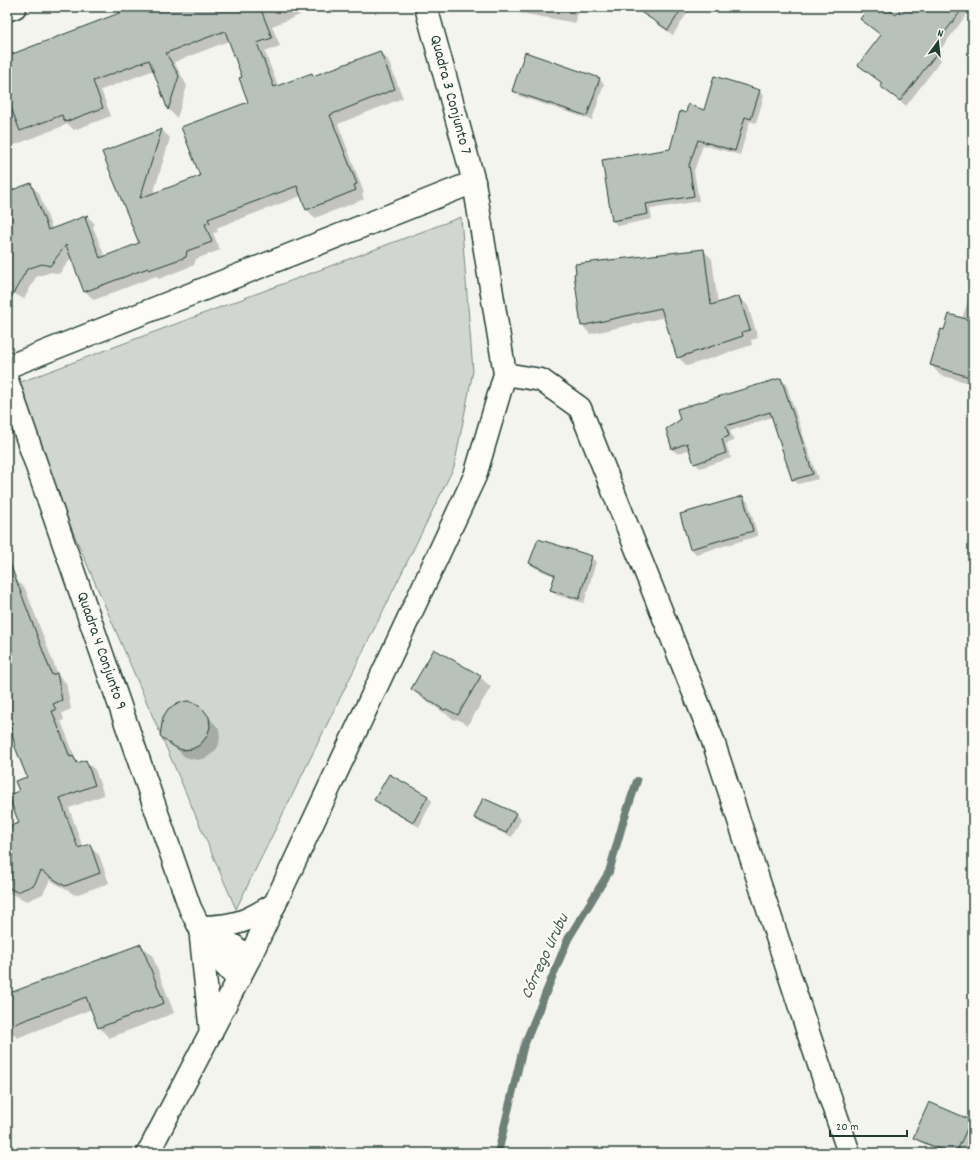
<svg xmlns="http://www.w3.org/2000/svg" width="980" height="1160" viewBox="0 0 980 1160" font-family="Dekko,sans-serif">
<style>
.green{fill:#d1d6d1;stroke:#788a82}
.shadow{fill:#0003}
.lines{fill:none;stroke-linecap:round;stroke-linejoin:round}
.stream{stroke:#6e8179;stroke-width:8}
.building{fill:#b9c1bb;stroke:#1f3d34}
.minor-casing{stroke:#1f3d34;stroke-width:25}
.minor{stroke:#fdfcf7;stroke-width:22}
.labels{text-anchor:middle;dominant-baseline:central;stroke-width:4;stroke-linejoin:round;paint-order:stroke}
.street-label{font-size:16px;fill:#1f3d34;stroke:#fdfcf7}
.water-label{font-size:17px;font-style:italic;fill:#475f56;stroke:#fdfcf7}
</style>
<rect width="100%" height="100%" fill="#f4f4ef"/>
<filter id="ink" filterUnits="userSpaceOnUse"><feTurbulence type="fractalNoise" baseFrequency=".025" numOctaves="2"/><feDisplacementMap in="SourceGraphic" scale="8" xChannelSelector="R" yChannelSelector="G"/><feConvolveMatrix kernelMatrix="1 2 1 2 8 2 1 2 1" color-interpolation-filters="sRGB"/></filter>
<g filter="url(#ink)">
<!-- green -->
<path class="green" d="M461,217l12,154 -19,96 -218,442 -226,-523z"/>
<!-- shadow -->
<g class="shadow">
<path d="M135,7h166l-4,1 3,7 -28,11 8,20 -15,6 13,34 33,-12 3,3 66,-25 8,8 15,38 -65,26 26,69 -2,1 2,5 -49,19 -8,-8 -6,-14 -85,32 2,4 -5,1 7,17 -24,9 -2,6 -35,14 -3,-3 -62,24 -9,-9 -13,-34 -13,17 -8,-2 -15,5 -12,22 -17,-9v-97l23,-8 9,8 13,36 35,-13 8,8 -2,3 12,30 35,-14 -37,-91 59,-22 8,8 -17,57 48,-19 49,-74 -7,-25 -14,-36 -55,21 13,24 -10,32 -8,-8 -15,-40 -53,20 10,26 -37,14 -6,-6 -61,24v-83z"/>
<path d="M515,7h63l-2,16 -56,-10z"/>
<path d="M640,7h51l-18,28 -17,-12z"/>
<path d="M870,7h14l12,10 7,-10h66l2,2 -34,45 5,5 -36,47 -25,-20 2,-2 -1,-48 -21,-17z"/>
<path d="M599,79l5,5 -12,36 -73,-24 -5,-5z"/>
<path d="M759,91l5,5 -8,27 -6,-2 -10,34 -37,-10 -9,26 5,30 -49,8 2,10 -34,7 -5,-5 57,-71 16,-36 19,-3z"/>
<path d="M703,250l9,9 6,45 21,-7 9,9 10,32 -7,2 1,5 -65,21 -9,-9 -13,-40 -75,17 -8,-9z"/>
<path d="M973,285v99l-33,-9 -9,-10 14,-34 17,-12z"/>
<path d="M781,379l5,5 32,95 -20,5 -5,-5 -21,-62 -42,14 4,10 -8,3 5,14 -31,10 -5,-5 -5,-14 -12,5 -6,-5z"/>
<path d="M743,497l5,5 10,34 -62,18 -5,-6z"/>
<path d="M591,557l5,5 -12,41 -28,-8 -5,-5 5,-13 -21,-9 -5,-5z"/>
<path d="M7,572l18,16 33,87 8,8 5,26 -9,4 2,7 -3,1 16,41 2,2 7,-3 9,9 9,25 -35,13 14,40 6,-2 10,9 10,28 -34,12 -25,-15 -7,14 -16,7 -20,-9v-60l14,-9 -1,-32 8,-14 -13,-39 -8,1z"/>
<path d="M480,677l11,10 -23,38 -11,-6 -2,1 -32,-21 -11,-10z"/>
<path d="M202,709l17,20 1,9 -2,9 -5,6 -7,5 -9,2 -12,-3 -24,-22z"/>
<path d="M427,796l5,5 -13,26 -39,-22 -5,-5z"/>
<path d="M484,799l32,15 5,5 -9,18 -32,-14 -5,-5z"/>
<path d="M141,945l11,10 22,58 -65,25 -10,-11 -7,-18 -75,29 -10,-11v-32z"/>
<path d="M970,1121l3,3v7l-10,22h-19l-24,-11 -5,-5z"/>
</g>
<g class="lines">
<!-- stream -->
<path class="stream" d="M498,1153l25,-105 45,-109 41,-67 15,-53 13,-38"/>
</g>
<!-- building -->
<g class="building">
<path d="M135,7h125l12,31 -15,5 17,44 38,-14 1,3 67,-25 15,38 -65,26 27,69 -3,1 2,5 -50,20 -9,-24 -89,33 2,4 -5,1 7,18 -25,9 -1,6 -37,13 -1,-2 -64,24 -18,-47 -16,21 -8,-2 -15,5 -20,36v-113l24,-9 17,47 40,-15 -3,3 15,40 39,-15 -37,-91 60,-23 -22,69 60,-22 -19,-49 67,-25 -9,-24 3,-1 -17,-46 -59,22 13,23 -11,34 -19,-50 -56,21 10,27 -38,14 -3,-7 -42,16 -13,-34v-41z"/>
<path d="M633,7h50l-15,23z"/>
<path d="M869,7h16l11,8 6,-8h62l-32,42 5,4 -37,48 -20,-15 2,-3 -24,-18 23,-30 -21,-16z"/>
<path d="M525,52l75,26 -13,38 -75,-25z"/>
<path d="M714,76l46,14 -9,29 -6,-2 -10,34 -37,-11 -9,25 5,31 -48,8 2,10 -36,7 -10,-61 68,-11 10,-38 6,2 2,-9 16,6z"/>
<path d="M704,249l7,56 28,-9 11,34 -8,2 1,4 -66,22 -16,-50 -80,18 -7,-52 2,-1 -1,-9z"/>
<path d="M949,314l24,7v57l-43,-13 11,-36 3,1z"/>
<path d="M781,378l32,96 -21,6 -22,-68 -44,14 3,10 -7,3 4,14 -32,11 -7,-21 -15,6 -6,-20 14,-9 -3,-11z"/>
<path d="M743,496l10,35 -63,18 -10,-35z"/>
<path d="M538,539l54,17 -13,43 -29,-9 5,-15 -26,-12z"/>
<path d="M7,561h2l43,114 5,-2 5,27 -9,4 3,6 -4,1 18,46 3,-1 4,7 9,-3 9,25 -35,13 18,50 12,-4 10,29 -35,13 -24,-15 -7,14 -17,7 -10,-5v-60l12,-4 -11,-28 11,-4 -4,-10 12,-4 -12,-30 -4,-20 -4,1z"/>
<path d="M434,649l47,27 -23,39 -12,-6 -2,1 -33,-21z"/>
<path d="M188,701l11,4 4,4 6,8 1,10 -3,9 -7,9 -8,4 -10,1 -9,-4 -13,-10 3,-19 5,-8 11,-7z"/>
<path d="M389,774l39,22 -15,27 -39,-23z"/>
<path d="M483,798l33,15 -10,20 -32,-15z"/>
<path d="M141,944l23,59 -66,25 -12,-31 -79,30v-33z"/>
<path d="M929,1102l42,18 -15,33h-7l-36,-15z"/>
</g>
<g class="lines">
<!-- minor casing -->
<g class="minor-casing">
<g id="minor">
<path d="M7,10l8,-3"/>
<path d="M7,367l467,-185"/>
<path d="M505,374l36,6 39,28 132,330 97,297 40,118"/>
<path d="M7,380l183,528c15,30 22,48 49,71"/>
<path d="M202,926l32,20 15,13"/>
<path d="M204,927c34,-1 42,-6 71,-23"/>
<path d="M201,938l10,95"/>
<path d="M148,1153l101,-194 226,-483 30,-102 -31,-192 -48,-175"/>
</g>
</g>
<!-- minor -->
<use href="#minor" class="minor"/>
</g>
</g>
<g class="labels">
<!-- street labels -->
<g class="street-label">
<text transform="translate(450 95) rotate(75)">Quadra 3 Conjunto 7</text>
<text transform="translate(101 651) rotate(71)">Quadra 4 Conjunto 9</text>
</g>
<!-- water labels -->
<g class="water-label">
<text transform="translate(546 957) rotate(-65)">Córrego Urubu</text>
</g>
</g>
<!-- margin -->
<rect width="980" height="1160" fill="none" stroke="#fdfcf7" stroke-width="24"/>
<rect x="12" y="12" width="956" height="1136" fill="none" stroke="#1f3d34" stroke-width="1.5" filter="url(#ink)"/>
<!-- north arrow -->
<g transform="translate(938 42) rotate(15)" stroke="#fdfcf7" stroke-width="3" paint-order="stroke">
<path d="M0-3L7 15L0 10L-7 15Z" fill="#1f3d34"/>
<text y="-6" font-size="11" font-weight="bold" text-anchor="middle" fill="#1f3d34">N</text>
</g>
<!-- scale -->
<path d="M830 1130v6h77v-6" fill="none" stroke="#1f3d34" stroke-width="2"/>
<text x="836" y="1130" font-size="12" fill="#1f3d34" stroke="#fdfcf7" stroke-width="3" paint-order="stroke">20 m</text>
</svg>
